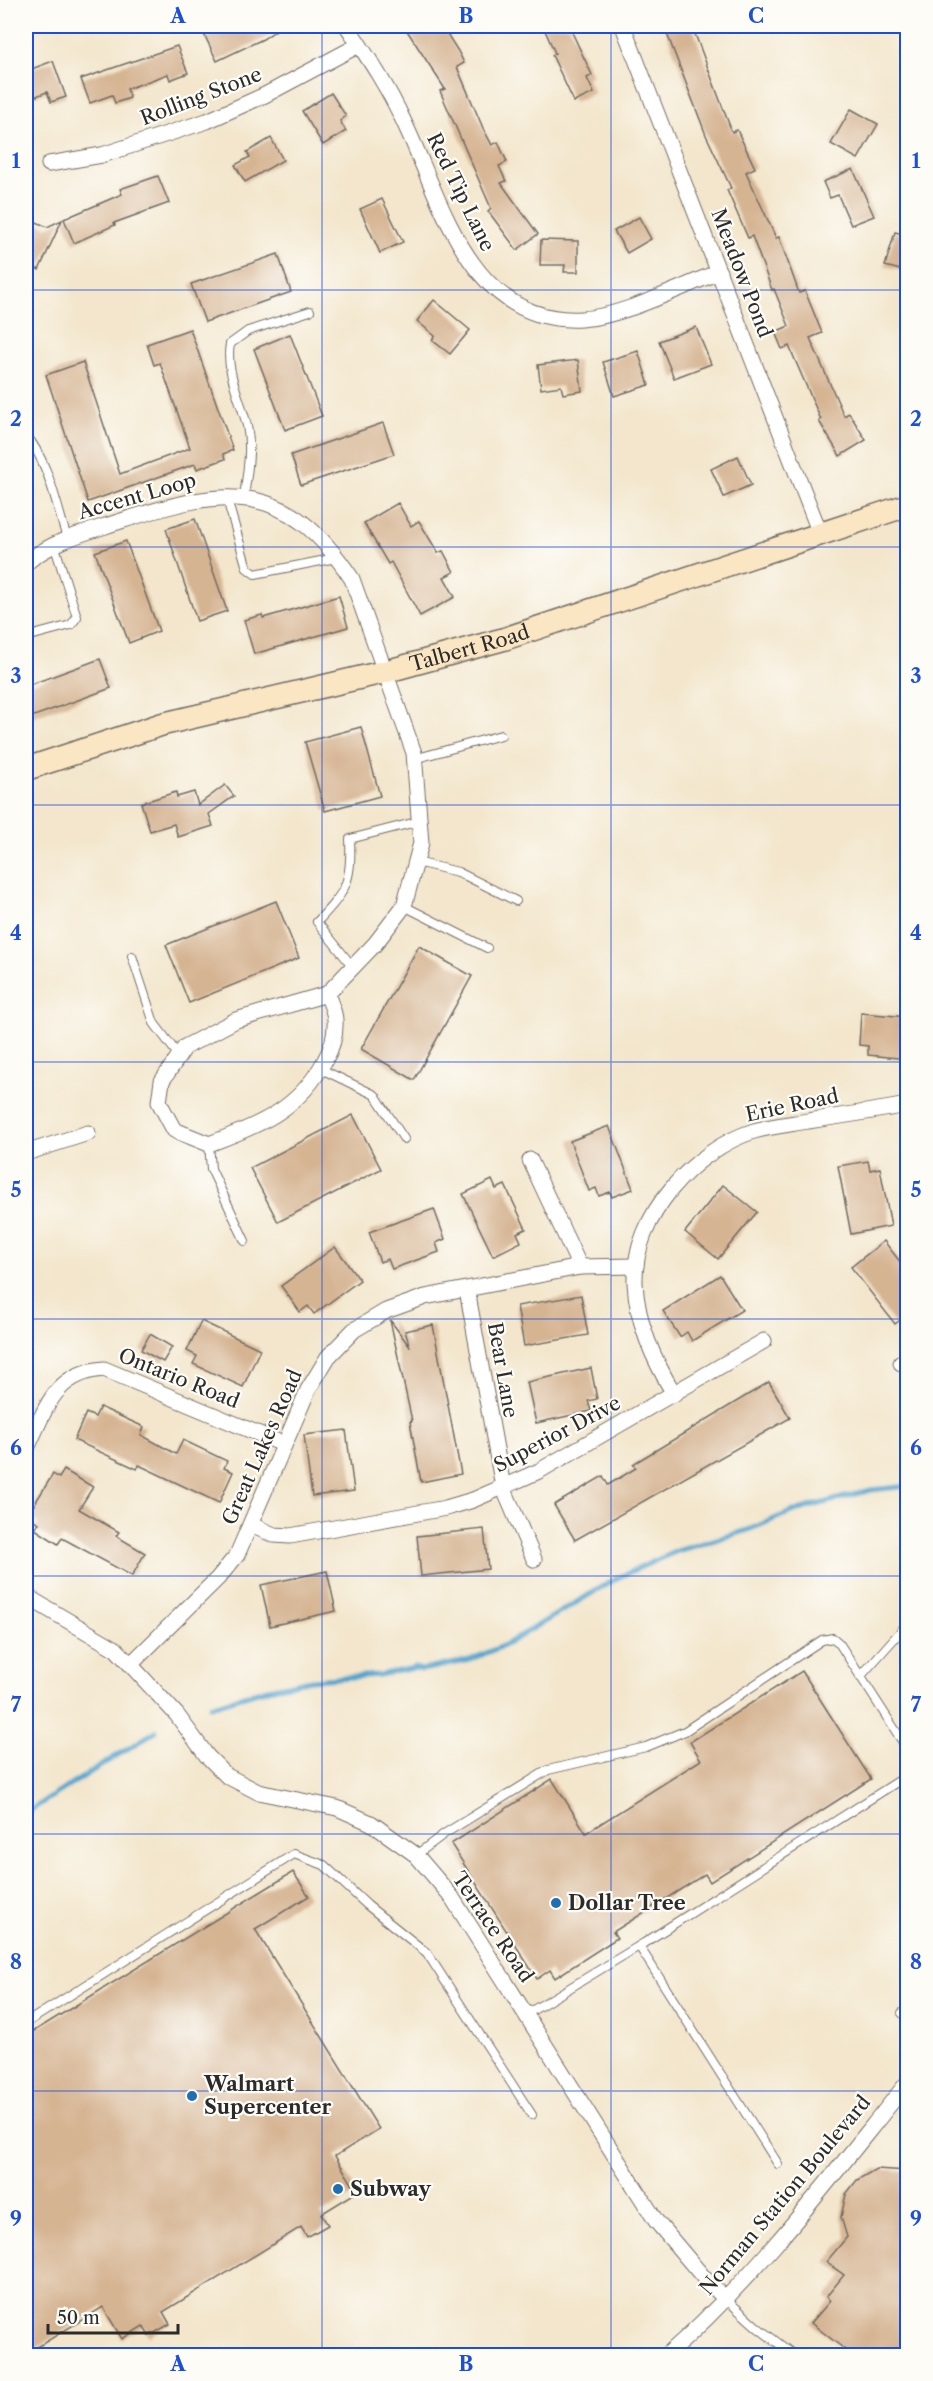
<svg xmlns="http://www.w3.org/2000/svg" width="933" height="2381" viewBox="0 0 933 2381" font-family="'Libre Caslon Text',serif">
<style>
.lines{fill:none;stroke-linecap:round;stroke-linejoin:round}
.stream{stroke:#53a3cd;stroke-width:5}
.building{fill:#d5b492}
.lane-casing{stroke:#716c63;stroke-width:10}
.street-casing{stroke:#716c63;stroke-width:17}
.secondary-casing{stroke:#716c63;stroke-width:25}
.lane{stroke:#fff;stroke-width:8}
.street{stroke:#fff;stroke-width:15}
.secondary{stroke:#fbe6c4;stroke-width:22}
.grid{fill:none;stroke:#1d4ed8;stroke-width:1.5;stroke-opacity:0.55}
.poi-dot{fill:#1f6fb2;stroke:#fdfcf7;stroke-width:2}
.labels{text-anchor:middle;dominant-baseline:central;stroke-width:4.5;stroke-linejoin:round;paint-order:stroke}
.street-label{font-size:20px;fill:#2b2b2b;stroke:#fdfcf7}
.poi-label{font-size:20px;font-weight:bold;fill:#2b2b2b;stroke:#fdfcf7;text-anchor:start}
.neatline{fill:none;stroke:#1d4ed8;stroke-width:2}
.grid-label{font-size:20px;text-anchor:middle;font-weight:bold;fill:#1d4ed8}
</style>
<rect width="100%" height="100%" fill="#fdfcf7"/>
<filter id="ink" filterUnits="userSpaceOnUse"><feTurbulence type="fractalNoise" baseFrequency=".0167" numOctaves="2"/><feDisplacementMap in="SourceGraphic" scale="12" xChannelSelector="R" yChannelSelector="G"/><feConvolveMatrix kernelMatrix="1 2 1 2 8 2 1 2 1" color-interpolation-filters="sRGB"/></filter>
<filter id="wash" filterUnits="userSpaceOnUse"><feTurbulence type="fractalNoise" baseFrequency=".008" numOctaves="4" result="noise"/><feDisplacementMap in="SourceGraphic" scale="24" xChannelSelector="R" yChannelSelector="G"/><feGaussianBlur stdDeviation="1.35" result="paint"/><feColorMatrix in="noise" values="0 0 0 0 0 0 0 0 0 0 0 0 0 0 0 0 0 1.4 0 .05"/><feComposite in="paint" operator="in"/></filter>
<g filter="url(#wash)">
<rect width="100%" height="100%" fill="#f3e6cc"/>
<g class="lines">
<!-- stream -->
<g class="stream">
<path d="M210,1706l58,-17 43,-9 68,-5 35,-7 8,2 48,-10 37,-16 110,-66 60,-27 71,-21 43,-18 80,-22 37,-4"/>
<path d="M26,1813l130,-82"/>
</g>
</g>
<g id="blocks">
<!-- building -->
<g class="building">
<path d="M222,26h60l-19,13 -46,22 -13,-27z"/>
<path d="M404,26h38l16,25 6,12 -7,4 26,61 9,17 6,-3 9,20 -8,4 7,15 -5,2 37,51 -21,16 -29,-39 3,-3 -51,-117 5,-2z"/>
<path d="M543,26h26l23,49 -5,3 7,15 -20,9 -22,-47 3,-2z"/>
<path d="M664,26h28l40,106 5,-2 18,38 -9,4 30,66 3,-1 20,56 6,-2 17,42 -12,5 34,78 5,-3 17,27 -26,16 -21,-35 2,-1 -32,-74 -7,3 -7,-17 14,-6 -15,-37 -2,1 -20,-54 -4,2 -21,-48 4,-2 -25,-53z"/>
<path d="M177,46l11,27 -18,7 -2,-6 -41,15 3,9 -15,5 -3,-8 -22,8 -9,-24z"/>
<path d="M53,61l13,36 -15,5 -4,-10 -21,8v-29z"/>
<path d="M331,93l15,23 -6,5 6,10 -23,14 -21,-34z"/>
<path d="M851,109l27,15 -20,35 -27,-15z"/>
<path d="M271,138l12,22 -38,22 -10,-17 15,-8 -3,-5z"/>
<path d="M853,169l21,47 -23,9 -13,-30 -8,3 -7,-16z"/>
<path d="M158,176l11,27 -55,20 1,2 -41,18 -10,-24 58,-25 -2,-5z"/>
<path d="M382,199l21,43 -23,11 -20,-44z"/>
<path d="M26,217l21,10 15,-7 -23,50 -13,-7z"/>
<path d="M639,217l12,22 -24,14 -13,-22z"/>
<path d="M895,232l13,3v37l-23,-6z"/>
<path d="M541,240l37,1v31h-14l1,-7h-25z"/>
<path d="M278,254l13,38 -86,30 -14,-38z"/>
<path d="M434,300l36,30 -20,24 -18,-14 3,-4 -18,-15z"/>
<path d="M696,327l15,37 -37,14 -15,-37z"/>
<path d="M190,329l43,121 -10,4 2,5 -28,10 -2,-5 -107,38 -42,-127 37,-13 37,112 70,-26 -30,-85 -6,2 -7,-21z"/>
<path d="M290,334l32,82 -37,14 -31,-81z"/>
<path d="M638,351l11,34 -35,11 -11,-34z"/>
<path d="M578,360l4,31 -19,3 -2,-8 -20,3 -3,-24z"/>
<path d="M383,423l11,31 -93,31 -10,-30z"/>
<path d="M738,456l13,29 -27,12 -13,-28z"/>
<path d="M398,503l13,23 8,-5 19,32 5,-2 11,21 -10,5 11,20 -35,19 -29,-54 -3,2 -24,-41z"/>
<path d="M195,519l32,92 -30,10 -31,-92z"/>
<path d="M126,541l33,90 -30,12 -34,-91z"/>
<path d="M339,596l9,31 -94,27 -10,-34 18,-5 1,3z"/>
<path d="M100,659l11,29 -85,31v-33z"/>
<path d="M361,727l19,69 -55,15 -20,-69z"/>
<path d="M225,785l9,11 -25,18 4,12 -35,11 -4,-13 -24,7 -9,-28 35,-11 1,5 17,-5 4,13z"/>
<path d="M276,901l23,57 -110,45 -23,-58z"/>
<path d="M419,946l53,30 -58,104 -53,-31z"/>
<path d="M861,1013l47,4v42l-40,-4v-9l-9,-1z"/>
<path d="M353,1115l28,54 -103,53 -28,-54z"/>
<path d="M609,1126l24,63 -21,8 -2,-5 -11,4 -3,-8 -7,3 -19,-50z"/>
<path d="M868,1161l2,9 10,-2 11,58 -40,8 -13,-68z"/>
<path d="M492,1180l4,9 9,-4 21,44 -9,4 4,9 -28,14 -30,-62z"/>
<path d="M723,1185l34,27 -39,47 -33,-27z"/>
<path d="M434,1209l11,30 -9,4 3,9 -47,17 -4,-10 -8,3 -11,-30z"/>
<path d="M884,1241l24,31v42l-13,10 -44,-57z"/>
<path d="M335,1247l25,33 -46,34 -6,-8 -8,6 -19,-26z"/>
<path d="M720,1275l22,35 -50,31 -5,-9 -7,5 -17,-26z"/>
<path d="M581,1295l7,40 -64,11 -7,-40z"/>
<path d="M390,1320l20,27 -5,-16 28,-6 28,149 -40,8 -11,-60 2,-1z"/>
<path d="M201,1321l59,28 -17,38 -50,-23 4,-8 -10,-5z"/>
<path d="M150,1334l22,13 -9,15 -22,-12z"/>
<path d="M591,1368l6,31 -9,2 3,10 -55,12 -9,-41z"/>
<path d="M769,1382l21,36 -215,122 -21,-35 49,-29 5,9 28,-17 -3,-4z"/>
<path d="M100,1407l44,20 -3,8 35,19 7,-14 44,21 -3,7 9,4 -14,31 -80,-38 -2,4 -63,-29 12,-27 9,4z"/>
<path d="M346,1430l8,61 -42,5 -8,-61z"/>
<path d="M64,1470l29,17 -14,22 40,23 -3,4 29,17 -13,23 -70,-38 -4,6 -23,-15 4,-6 -12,-7 26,-42 6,4z"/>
<path d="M484,1529l4,40 -67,7 -4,-40z"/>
<path d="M327,1571l9,40 -66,15 -9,-41z"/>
<path d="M802,1671l69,108 -161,103 -5,-8 -92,58 4,6 -62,40 -5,-8 -13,9 -86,-135 101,-65 34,54 115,-73 -11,-18z"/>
<path d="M293,1872l16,24 -54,33 124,200 -44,27 22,36 -36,22 7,11 -21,12 -6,-10 -138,85 7,12 -21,12 -6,-10 -21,13 -19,-32 -77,47v-318z"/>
<path d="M876,2169l32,2v184h-56l-41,-32 19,-22 -4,-4 18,-22 -18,-13 21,-25 -6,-20 5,-23 11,-14z"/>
</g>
</g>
</g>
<g filter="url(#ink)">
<use href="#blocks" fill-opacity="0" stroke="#716c63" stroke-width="1.5"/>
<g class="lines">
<!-- lane casing -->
<g class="lane-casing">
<g id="lane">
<path d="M26,435c23,28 30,69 41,103"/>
<path d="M226,496l21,72 8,6 81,-16"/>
<path d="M244,497c3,-23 8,-48 3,-71 -6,-27 -22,-54 -17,-82l18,-13 62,-20"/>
<path d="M908,606l-3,1 3,7"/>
<path d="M26,637l45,-12 6,-8 -23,-73"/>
<path d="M414,759l87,-24"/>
<path d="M416,862l42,10 58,29"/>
<path d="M404,906l83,42"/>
<path d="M132,956l22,67 25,33"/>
<path d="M353,967l-36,-45c29,-31 35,-39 33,-83l70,-18"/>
<path d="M321,1069l54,26 29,44"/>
<path d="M209,1144l2,25 34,72"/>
<path d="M860,1677l48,-54"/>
<path d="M416,1855l28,-21 104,-64 98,-23 39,-16 137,-91 11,-2 6,5 69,107"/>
<path d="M639,1946l139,218"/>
<path d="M902,2013l6,5"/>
<path d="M525,2015l119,-72 264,-168"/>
<path d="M26,2023l268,-169 30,11 43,40 60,48 105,162"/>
<path d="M727,2300l30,27 38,29"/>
</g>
</g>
<!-- street casing -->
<g class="street-casing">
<g id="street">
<path d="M347,26c20,30 41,61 56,94 39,80 66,205 178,199 41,-2 99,-32 138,-47"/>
<path d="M623,26l198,510"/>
<path d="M49,164l53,-9 105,-34 58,-26 94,-50"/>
<path d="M26,563c27,-23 62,-31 95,-42 104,-34 164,-43 231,58l62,174 7,90 -17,63 -29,38 -48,50 -91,26 -51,27 -23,34 -3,21 15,28 35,14c49,-18 91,-35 116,-84 7,-12 11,-25 10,-40 0,-8 -5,-18 -8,-26"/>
<path d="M26,1153l62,-20"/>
<path d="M530,1160l50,107"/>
<path d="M467,1290l36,197 31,72"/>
<path d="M901,1363l7,-5"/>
<path d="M674,1394c-20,-34 -37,-70 -39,-111 -2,-67 59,-133 119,-152 17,-5 37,-7 54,-10 33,-5 66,-10 100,-16"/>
<path d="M26,1450c20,-40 27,-77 78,-81l179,75"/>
<path d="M251,1525l23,10 16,1 156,-28 27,-8 66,-29 225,-130"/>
<path d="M26,1596l90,53 61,66 30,41 20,20 31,16 79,16 34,15 45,32 35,41 205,325 49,58 22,21"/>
<path d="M132,1663l86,-85 19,-23 71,-165 20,-33 26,-27 32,-19 39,-14 155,-30 56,-1"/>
<path d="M666,2356c92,-81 165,-179 242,-274"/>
</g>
</g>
<!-- secondary casing -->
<g class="secondary-casing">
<g id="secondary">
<path id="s1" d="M26,769l137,-45 221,-52 120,-33 404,-134"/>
</g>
</g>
<!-- lane -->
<use href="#lane" class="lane"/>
<!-- street -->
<use href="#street" class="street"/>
<!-- secondary -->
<use href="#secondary" class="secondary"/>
</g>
</g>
<!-- grid -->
<path class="grid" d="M322,26v2330M611,26v2330M26,290h882M26,547h882M26,805h882M26,1062h882M26,1319h882M26,1576h882M26,1834h882M26,2091h882"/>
<!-- markers -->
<g class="poi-dot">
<circle cx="556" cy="1903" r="6"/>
<circle cx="192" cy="2096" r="6"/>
<circle cx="338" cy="2189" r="6"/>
</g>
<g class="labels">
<!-- street labels -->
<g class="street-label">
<text transform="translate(201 96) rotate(-21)">Rolling Stone</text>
<text transform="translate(461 192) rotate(64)">Red Tip Lane</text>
<text transform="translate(742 273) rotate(69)">Meadow Pond</text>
<text transform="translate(137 496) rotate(-16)">Accent Loop</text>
<text stroke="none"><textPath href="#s1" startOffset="460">Talbert Road</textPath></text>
<text transform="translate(792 1105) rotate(-12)">Erie Road</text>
<text transform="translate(503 1370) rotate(80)">Bear Lane</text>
<text transform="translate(179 1378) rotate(22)">Ontario Road</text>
<text transform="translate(557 1434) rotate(-28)">Superior Drive</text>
<text transform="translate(262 1447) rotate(-66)">Great Lakes Road</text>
<text transform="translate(493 1927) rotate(56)">Terrace Road</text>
<text transform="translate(785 2195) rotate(-50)">Norman Station Boulevard</text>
</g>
<!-- poi labels -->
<g class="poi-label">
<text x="568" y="1903">Dollar Tree</text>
<text x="204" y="2084">Walmart<tspan x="204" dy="23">Supercenter</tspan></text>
<text x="350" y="2189">Subway</text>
</g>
</g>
<!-- margin -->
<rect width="933" height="2381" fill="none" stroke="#fdfcf7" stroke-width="66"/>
<!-- scale -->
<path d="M48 2324v9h130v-9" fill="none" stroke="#2b2b2b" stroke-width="3"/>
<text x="57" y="2324" font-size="18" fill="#2b2b2b" stroke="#fdfcf7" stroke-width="4.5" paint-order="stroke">50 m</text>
<rect x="33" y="33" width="867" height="2315" class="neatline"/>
<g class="grid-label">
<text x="178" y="23">A</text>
<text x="466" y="23">B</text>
<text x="756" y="23">C</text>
<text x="16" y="168">1</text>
<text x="916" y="168">1</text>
<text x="16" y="426">2</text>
<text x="916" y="426">2</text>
<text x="16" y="683">3</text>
<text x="916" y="683">3</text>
<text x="16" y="940">4</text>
<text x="916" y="940">4</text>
<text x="16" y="1197">5</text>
<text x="916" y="1197">5</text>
<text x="16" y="1455">6</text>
<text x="916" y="1455">6</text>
<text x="16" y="1712">7</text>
<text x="916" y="1712">7</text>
<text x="16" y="1969">8</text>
<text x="916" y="1969">8</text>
<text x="16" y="2226">9</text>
<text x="916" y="2226">9</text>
<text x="178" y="2371">A</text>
<text x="466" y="2371">B</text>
<text x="756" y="2371">C</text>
</g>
</svg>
